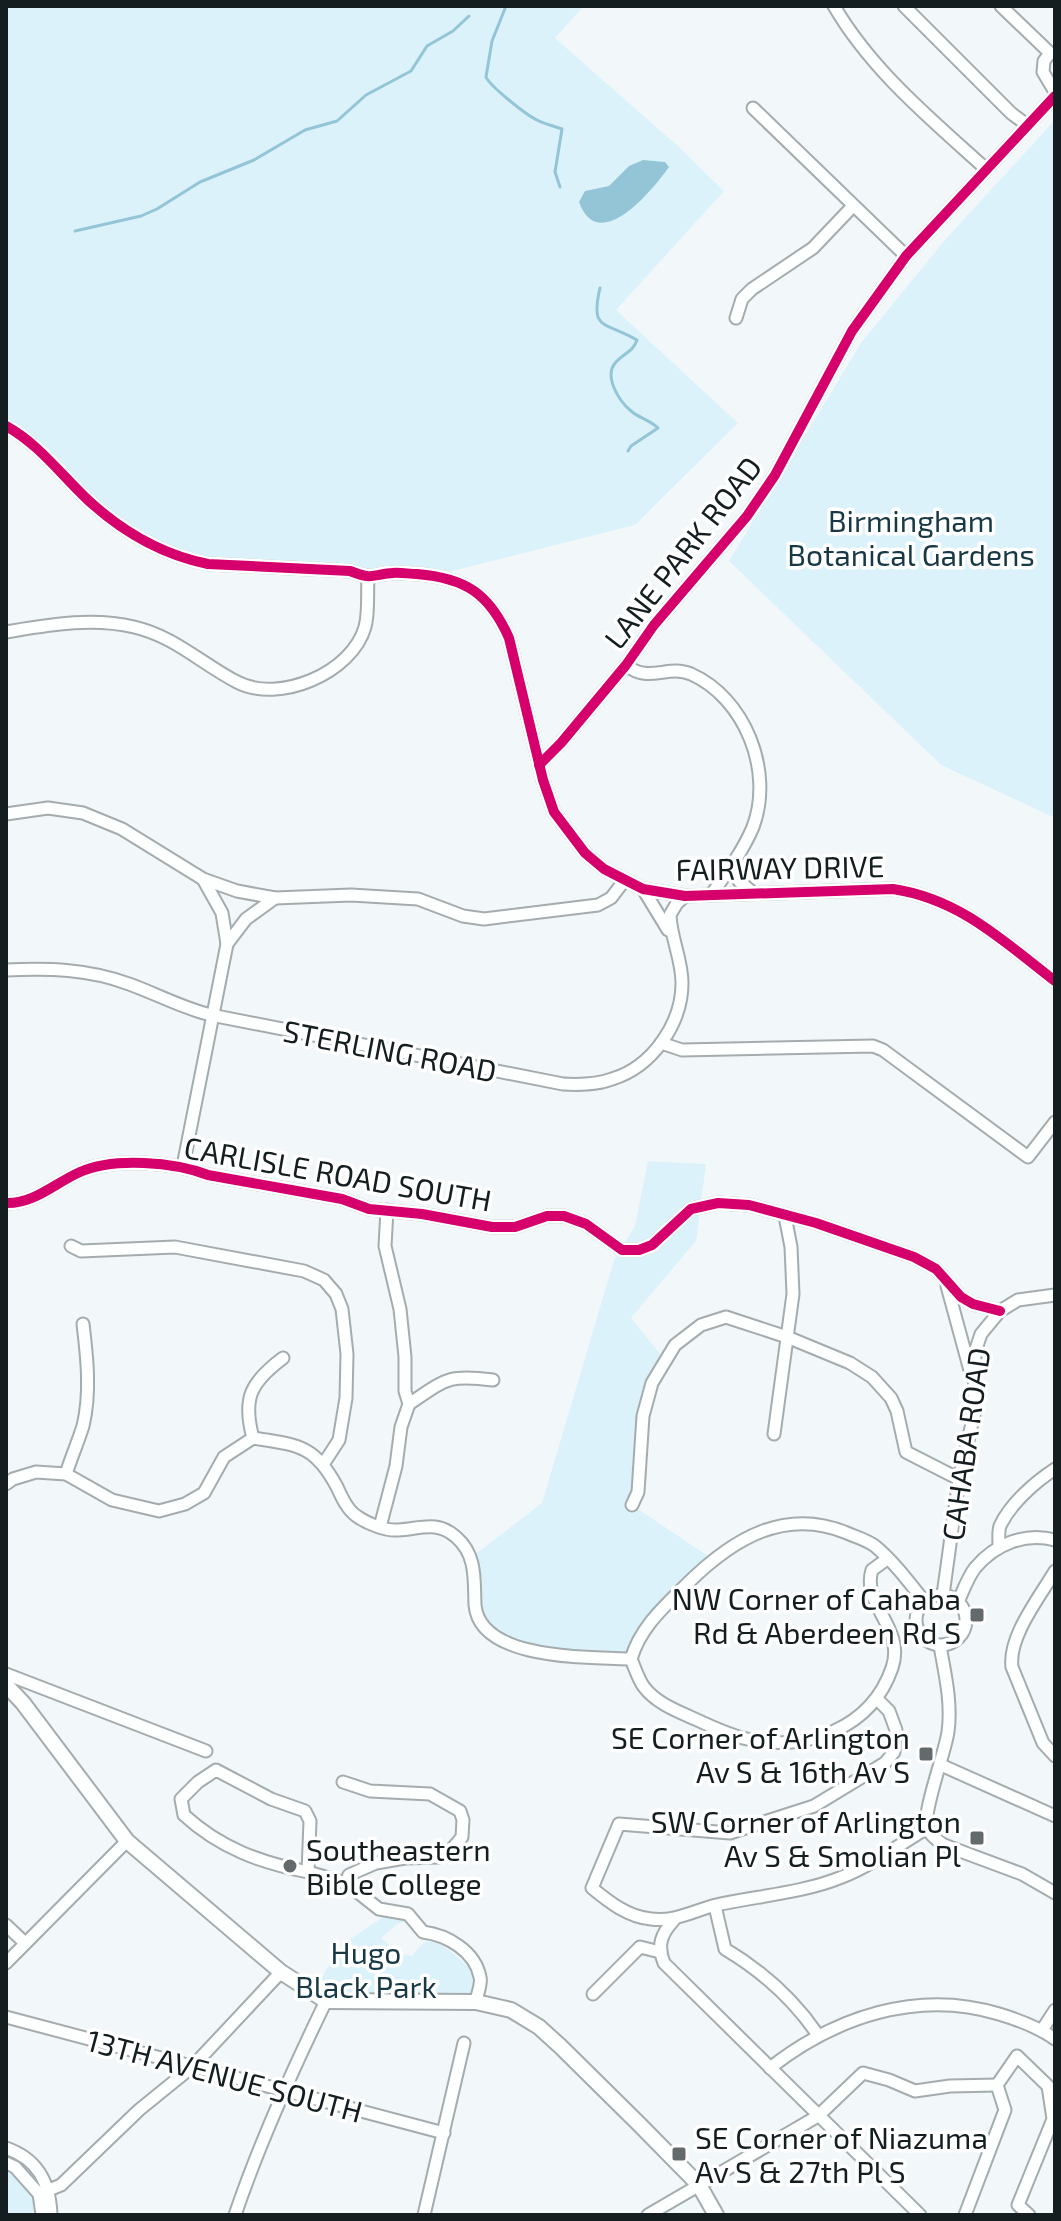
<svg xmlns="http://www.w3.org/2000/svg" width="1061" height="2221" viewBox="0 0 1061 2221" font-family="'Exo 2',sans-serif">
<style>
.green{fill:#dcf2fb}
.water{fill:#93c5d7}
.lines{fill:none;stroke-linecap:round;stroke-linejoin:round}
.stream{stroke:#93c5d7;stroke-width:3}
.minor-casing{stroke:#a4acae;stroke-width:15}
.major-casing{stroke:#a4acae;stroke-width:18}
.minor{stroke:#fdfefe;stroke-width:11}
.major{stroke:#fdfefe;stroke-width:14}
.cycleway-casing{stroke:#fff;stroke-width:15}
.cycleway{stroke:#d6006c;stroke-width:10}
.poi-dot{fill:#626a6c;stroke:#fff;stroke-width:3}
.labels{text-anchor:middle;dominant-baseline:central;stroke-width:7;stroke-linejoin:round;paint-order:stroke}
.park-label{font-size:30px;fill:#173844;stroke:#fff}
.street-label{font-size:30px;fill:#141d20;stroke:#fff}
.poi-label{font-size:30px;fill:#141d20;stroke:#fff;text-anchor:end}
</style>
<rect width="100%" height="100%" fill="#f2f8fa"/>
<!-- green -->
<g class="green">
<path d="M6,6h578l-29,32 124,109 45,44 -108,119 122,113 -103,102 -191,48 -76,1 -159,-14 -23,-4 -45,-19 -48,-37 -55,-59 -32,-23z"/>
<path d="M1055,120v698l-114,-53 -212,-204 132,-218 83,-102z"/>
<path d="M648,1161l58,3 -10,77 -65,77 30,37 -13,32 -16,118 79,53 -68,64 -17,34 -111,-12 -32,-23 -5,-15 4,-27 -9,-23 69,-53 72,-243 21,-34z"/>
<path d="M389,1913l19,7 -12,5 -15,13 17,15 14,3c4,-5 9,-12 14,-14 15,-5 44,26 52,37l-6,20 -113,1 -40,-10v-7l17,-31 20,-17z"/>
<path d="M6,2167c20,10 29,26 27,48h-27z"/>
</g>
<!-- water -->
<path class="water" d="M643,160l22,2 4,5c-15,21 -70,90 -90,35l6,-11 24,-5 20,-20z"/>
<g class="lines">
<!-- stream -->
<g class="stream">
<path d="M506,6l-14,35 -6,36c4,9 40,38 51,43 7,4 17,6 25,9l-7,43 5,15"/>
<path d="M75,231l66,-15 16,-7 43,-27 54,-22 51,-30 32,-9 29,-26 45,-24 16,-25 26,-15 16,-15"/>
<path d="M600,288c-10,43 4,33 37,52 -4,12 -13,13 -21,22 -13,14 3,39 15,49 8,7 19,9 27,17l-27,18 -3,5"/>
</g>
<!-- minor casing -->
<g class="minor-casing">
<g id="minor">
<path d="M834,6c38,65 97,113 152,163"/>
<path d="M904,6l107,107 16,12"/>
<path d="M1001,6l49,47 -6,8 -1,11 12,20"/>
<path d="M753,108l153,148"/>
<path d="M736,318l6,-19 10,-10 61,-41 40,-42"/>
<path d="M6,426c33,18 56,50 83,75 34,31 74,54 119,63l142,7c23,9 20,4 42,2 8,-1 17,1 25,1 48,4 72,19 92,64l34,142 11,32 31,41 19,16 39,20 42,7 208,-7c67,10 110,52 162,92"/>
<path d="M6,632c43,-7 85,-15 128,-5 40,9 68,37 103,55 42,22 115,-9 128,-55 4,-14 2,-34 3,-49"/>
<path d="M626,665c23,19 41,-1 65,9 54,24 83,97 62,153 -10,24 -27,47 -42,68"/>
<path d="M539,765l22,-22 65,-78 28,-40 93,-109 28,-41 77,-144 54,-75 149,-160"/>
<path d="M6,814l42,-6 35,5 39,16 81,50 34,12 38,7 76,-3 67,4 45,17 21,3 114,-14 13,-7 13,-17"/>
<path d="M735,860l4,21 14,12"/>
<path d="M643,889l25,41"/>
<path d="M227,944l19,-25 29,-21"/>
<path d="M6,970c43,-2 83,-1 123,14 28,10 53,24 82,31l352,69c17,1 33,1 49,-5 40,-12 70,-55 70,-96 0,-24 -11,-44 -12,-68l7,-12 8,-7"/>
<path d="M661,1043l21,7 191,-4 10,4 145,107 27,-35"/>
<path d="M189,1168l-5,-7 43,-217 -5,-31 -19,-34"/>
<path d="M6,1203c28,1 49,-20 74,-31 34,-15 94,-10 128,3l134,24 27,10 53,5 70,13h23l32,-11h17l22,8 36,26h17l13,-5 39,-36 27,-6 31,2 67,18 98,34 22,12 25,28 12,7 27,7"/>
<path d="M71,1246l10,5 94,-4 129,24 20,9 12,14 6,15 5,45 -1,44 -7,42 -15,23"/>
<path d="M947,1286l24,88"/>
<path d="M409,1404c37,-25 39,-30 84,-24"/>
<path d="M774,1434l19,-140 -2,-47 -6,-31"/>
<path d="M253,1438c-11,-40 -2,-56 30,-80"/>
<path d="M66,1474c5,-16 12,-32 17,-48 8,-33 4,-69 0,-102"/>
<path d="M6,1484l7,-5 23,-7 30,2 46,26 47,11 26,-7 19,-11 20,-36 29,-19c45,7 62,7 84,49 5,11 11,24 21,30 10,7 28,14 40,13 22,-1 39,-10 58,7 21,18 18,43 19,68 5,56 115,52 156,54"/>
<path d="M632,1505l6,-13 5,-76 9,-33 23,-38 26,-20 25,-8 61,20 63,26 22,14 19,21 6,13 9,41 53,27"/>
<path d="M380,1527l16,-61 5,-39 8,-23 -4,-13v-34l-5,-48 -15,-63 2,-36"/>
<path d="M999,1546c0,-7 -1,-14 1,-20 10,-22 35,-44 55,-57"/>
<path d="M1055,1571c-16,27 -47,66 -43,96l31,76 12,13"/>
<circle cx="941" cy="1620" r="25"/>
<path d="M943,1595l16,-116 15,-64 1,-63 6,-18 19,-23 18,-11 37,-5"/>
<path d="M958,1602c5,-11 10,-25 17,-34 20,-24 50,-36 80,-28"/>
<path d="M940,1646c5,28 12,57 8,86 -3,21 -26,81 -21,96 3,7 11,13 17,17l78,29 33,19"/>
<path d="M631,1659c4,9 7,20 13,28 12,16 33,24 51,32 17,8 34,16 52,20 59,13 124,-10 145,-71 14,-40 -31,-63 -20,-98l15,-11"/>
<path d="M631,1659c10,-33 34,-53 58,-77 44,-43 96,-75 158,-49 9,4 20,7 28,13 19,16 34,36 49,55"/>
<path d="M6,1674l200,77"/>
<path d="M877,1699l12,12 7,19 -2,22 -9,11 -71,43 -84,27 -111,-9 -27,64c17,14 36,29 59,31 24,3 42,-8 65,-14 41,-9 87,-12 126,-28 30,-12 57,-32 85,-49"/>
<path d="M941,1765l114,51"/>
<path d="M216,1770l55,29 34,12 5,10 -2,51c-47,-9 -88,-24 -124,-57l-3,-16 17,-17z"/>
<path d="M343,1782l27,9 60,3 30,17 3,9 -1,17 -10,12 -13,8 -34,1 -29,5 -27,12 -3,8 33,26 29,5 15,18c24,3 52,19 57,45 2,7 -3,17 -4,25"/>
<path d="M308,1872l38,11"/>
<path d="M715,1906l10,43c37,22 69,51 93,86"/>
<path d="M674,1920c-13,14 -17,25 -10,43l256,252"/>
<path d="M6,1925l19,18"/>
<path d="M6,1963l121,-122"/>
<path d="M593,1994l47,-47 20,5"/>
<path d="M6,2017l438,116"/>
<path d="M1042,2030l13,-20"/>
<path d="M770,2068c65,-51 148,-79 229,-54 20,6 39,13 56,25"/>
<path d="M997,2085l20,-29 31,30 5,33 -35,86 11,10"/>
<path d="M6,2148c32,11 44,35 45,67"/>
<path d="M6,2163l9,4 24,27 3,21"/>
<path d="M39,2194l22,-9 78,-75 53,-43 89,-95"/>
<path d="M235,2215c25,-74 57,-144 91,-214"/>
<path d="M424,2215l40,-172"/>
<path d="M648,2215l170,-99 45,-43 26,7 26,11 35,-5 47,-1"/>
<path d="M965,2215l40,-105 -8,-25"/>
</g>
</g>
<!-- major casing -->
<g class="major-casing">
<path id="major" d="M6,1685l17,18 104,138 154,131 45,29 150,1 35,8 28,17 21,19 79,78 60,61 17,30"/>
</g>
<!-- minor -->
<use href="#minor" class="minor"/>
<!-- major -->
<use href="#major" class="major"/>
<!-- cycleway casing -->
<g class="cycleway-casing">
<g id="cycleway">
<path d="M6,426c33,18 56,50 83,75 34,31 74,54 119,63l142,7c23,9 20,4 42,2 8,-1 17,1 25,1 48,4 72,19 92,64l34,142 11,32 31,41 19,16 39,20 42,7 208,-7c67,10 110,52 162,92"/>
<path d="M539,765l22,-22 65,-78 28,-40 93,-109 28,-41 77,-144 54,-75 149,-160"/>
<path d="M6,1203c28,1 49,-20 74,-31 34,-15 94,-10 128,3l134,24 27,10 53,5 70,13h23l32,-11h17l22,8 36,26h17l13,-5 39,-36 27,-6 31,2 67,18 98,34 22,12 25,28 12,7 27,7"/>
</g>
</g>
<!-- cycleway -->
<use href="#cycleway" class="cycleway"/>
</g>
<!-- markers -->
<g class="poi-dot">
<rect x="969" y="1607" width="16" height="16" rx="4"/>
<rect x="918" y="1746" width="16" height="16" rx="4"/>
<rect x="969" y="1830" width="16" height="16" rx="4"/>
<circle cx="290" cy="1866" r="8"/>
<rect x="671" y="2146" width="16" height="16" rx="4"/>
</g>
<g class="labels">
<!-- park labels -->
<g class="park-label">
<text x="911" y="520">Birmingham<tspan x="911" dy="34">Botanical Gardens</tspan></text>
<text x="366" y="1952">Hugo<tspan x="366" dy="34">Black Park</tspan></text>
</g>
<!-- street labels -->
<g class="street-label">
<text transform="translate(682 552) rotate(-52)">LANE PARK ROAD</text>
<text transform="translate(780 867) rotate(-1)">FAIRWAY DRIVE</text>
<text transform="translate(390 1050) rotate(11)">STERLING ROAD</text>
<text transform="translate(338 1173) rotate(10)">CARLISLE ROAD SOUTH</text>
<text transform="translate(965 1444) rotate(-82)">CAHABA ROAD</text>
<text transform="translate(225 2075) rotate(15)">13TH AVENUE SOUTH</text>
</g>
<!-- poi labels -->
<g class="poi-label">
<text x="961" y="1598">NW Corner of Cahaba<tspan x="961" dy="34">Rd &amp; Aberdeen Rd S</tspan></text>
<text x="910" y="1737">SE Corner of Arlington<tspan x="910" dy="34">Av S &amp; 16th Av S</tspan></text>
<text x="961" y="1821">SW Corner of Arlington<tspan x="961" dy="34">Av S &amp; Smolian Pl</tspan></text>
<text x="306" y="1849" text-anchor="start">Southeastern<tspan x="306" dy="34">Bible College</tspan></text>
<text x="695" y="2137" text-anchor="start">SE Corner of Niazuma<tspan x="695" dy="34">Av S &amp; 27th Pl S</tspan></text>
</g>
</g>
<!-- border -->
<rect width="1061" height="2221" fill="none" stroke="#141d20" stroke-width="16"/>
</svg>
